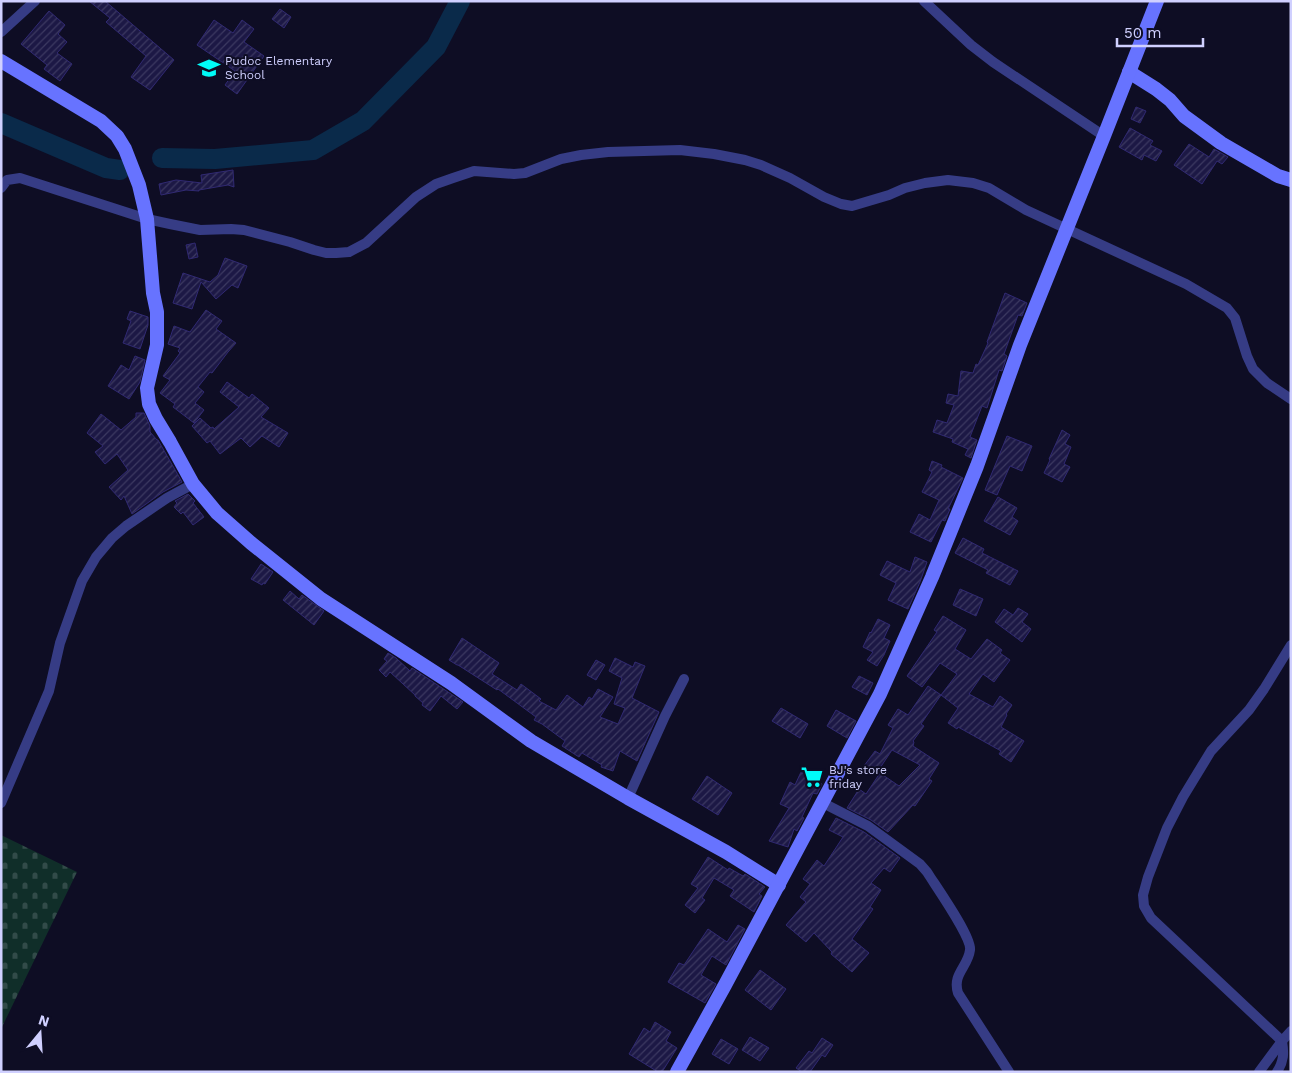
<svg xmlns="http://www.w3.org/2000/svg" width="1292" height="1073" viewBox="0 0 1292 1073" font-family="'Work Sans',sans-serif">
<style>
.cemetery{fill:url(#cemetery-stones)}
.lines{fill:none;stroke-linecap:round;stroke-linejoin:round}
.river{stroke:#0a2a4a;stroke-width:20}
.building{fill:url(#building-hatch);stroke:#302972}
.street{stroke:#363c85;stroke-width:10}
.secondary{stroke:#6773ff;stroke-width:14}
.labels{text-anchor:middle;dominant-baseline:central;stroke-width:4;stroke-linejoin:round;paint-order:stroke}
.poi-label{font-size:12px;fill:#d0d0ff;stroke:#0e0d24;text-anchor:start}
</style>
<defs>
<pattern id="cemetery-stones" width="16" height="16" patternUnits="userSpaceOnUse" patternTransform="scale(1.25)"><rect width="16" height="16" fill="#102e29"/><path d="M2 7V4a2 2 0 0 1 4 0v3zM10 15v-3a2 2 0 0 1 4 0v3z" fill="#324b49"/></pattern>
<pattern id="building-hatch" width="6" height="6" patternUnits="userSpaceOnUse" patternTransform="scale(1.25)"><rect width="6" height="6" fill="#1c1845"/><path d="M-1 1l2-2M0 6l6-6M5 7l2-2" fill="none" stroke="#3c3961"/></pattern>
</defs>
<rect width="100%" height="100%" fill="#0e0d24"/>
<!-- cemetery -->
<path class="cemetery" d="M1,835l76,37 -76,157z"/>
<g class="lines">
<!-- river -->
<g class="river">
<path d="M1,123l105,45 14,2"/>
<path d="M162,158l53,1 98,-9 50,-29 73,-74 24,-46"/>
</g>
</g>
<!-- building -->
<g class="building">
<path d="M89,1h16l69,59 -24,30 -19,-13 15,-21 -40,-34 4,-4z"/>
<path d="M280,9l11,8 -7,11 -12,-9z"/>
<path d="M49,11l16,14 -7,9 9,8 -10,11 15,11 -12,17 -16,-12 3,-4 -26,-21z"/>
<path d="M214,20l19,13 9,-13 12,9 -10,13 20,14 -27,38 -12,-9 10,-14 -38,-26z"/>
<path d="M1136,107l10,4 -6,12 -9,-4z"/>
<path d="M1130,128l23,13 -3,4 12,6 -6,10 -12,-6 -2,5 -23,-13z"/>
<path d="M1189,144l20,13 5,-8 14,8 -6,7 -5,-3 -15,23 -28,-19z"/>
<path d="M233,170l1,17 -6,-2 -29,5v1l-13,-1 -25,5 -2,-11 17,-4 26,3 -1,-8z"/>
<path d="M195,243l3,14 -9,2 -3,-14z"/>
<path d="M225,258l22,8 -9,22 -6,-3 -16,14 -15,-17 -9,27 -19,-6 10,-30 27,9 8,-7z"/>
<path d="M1005,293l22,10 -5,13 -4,-1 -14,39 3,2 -5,15 -3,-1 -12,38 -5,-2 -12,31 7,3 -6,18 -6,-3 3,-6 -16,-7 1,-3 -20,-7 4,-12 10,3 7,-18 -8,-2 2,-9 10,2 3,-25 12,2 3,-9 2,1 10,-22 -1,-1z"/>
<path d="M206,310l16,11 -6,8 20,14 -8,9 -16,21 -2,-1 -12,15 6,5 -9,11 9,7 -10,13 -21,-16 2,-3 -15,-11 10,-13 -7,-4 17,-23 -2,-2 2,-3 -12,-4 6,-18 16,6z"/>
<path d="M130,311l18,6v8l-8,24 -17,-6 8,-22 -4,-2z"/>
<path d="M135,356l10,4 -5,22 -11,17 -21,-13 13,-21 8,5z"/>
<path d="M227,382l22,16 3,-4 17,14 -8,9 27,16 -9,14 -17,-11 -12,11 -9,-9 -21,16 -10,-13 -3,2 -15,-17 8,-8 11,10 2,-1 1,2 25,-22 -19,-15z"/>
<path d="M136,413h8l6,13v6l7,8h1l24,42 -19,10 -31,22 -8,-18 -3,4 -12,-13 19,-17 -11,-16 -12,10 -10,-12 8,-6 -16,-13 14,-19 20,16 15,-13z"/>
<path d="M1062,430l8,5 -5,9 6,3 -7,17 6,3 -8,15 -18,-9 6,-13 -1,-1z"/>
<path d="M1007,436l25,10 -10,25 -12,-5 -13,29 -12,-5z"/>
<path d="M932,461l10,4 -1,2 22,11 -15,31h2l-5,12 -3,-1 -11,22 -21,-10 9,-18 11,6 9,-20 -17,-8 10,-20 -3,-2z"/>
<path d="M188,494l7,7 -2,2 11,14 -11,8 -10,-13 -2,2 -7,-7 3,-4 -2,-2z"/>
<path d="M998,497l19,11 -5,9 6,4 -8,14 -26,-14z"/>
<path d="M963,538l21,11 -2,4 36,18 -8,14 -24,-12 2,-3 -33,-17z"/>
<path d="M915,557l12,5 -7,20 -12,27 -20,-9 8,-17 -16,-8 7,-14 23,11z"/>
<path d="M261,564l12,8 -8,12 -2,-1 -1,2 -11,-6z"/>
<path d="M960,589l23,10 -7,17 -23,-11z"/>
<path d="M290,591l9,8 3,-4 22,16 -10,14 -31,-25z"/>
<path d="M1018,608l10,6 -6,8 9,7 -9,13 -27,-20 9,-13 9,6z"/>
<path d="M943,616l23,14 -11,19 16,10 16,-20 15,11 -2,3 10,7 -16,22 -11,-8 -14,20 24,13 7,-11 12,9 -6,9 1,1 -6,12 23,14 -13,21 -12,-8 2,-3 -43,-24 -1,2 -9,-6 10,-15 -17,-13 16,-21 -17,-11 -18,24 -15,-11 30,-44 -3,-2z"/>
<path d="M878,619l12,6 -6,13 6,3 -6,14 -7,11 -10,-6 6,-8 -10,-5 7,-15 1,1z"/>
<path d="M462,638l37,25 -7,11 25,16 4,-6 20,15 -2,2 17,9 11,-15 16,12 6,-10 3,2 6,-10 15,8 -13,20 18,7 7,-16 -11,-4 8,-26 -13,-7 6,-13 18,9 2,-5 10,4 -13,32 27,14 -22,49 -17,-10 -7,20 -12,-4 1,-2 -20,-12 -3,4 -17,-11 3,-5 -23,-17 -8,-4 2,-3 -38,-28 -1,1 -39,-25h-1l-8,-5z"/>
<path d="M388,653l8,5 14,13 2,-3 51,34 -6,7 -16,-13 -11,15 -8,-6 1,-2 -8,-7v-1l-25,-23 -4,5 -7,-7 8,-9 -3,-2z"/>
<path d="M596,660l9,5 -9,15 -9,-5z"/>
<path d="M859,676l14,7 -6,12 -15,-8z"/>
<path d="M928,686l13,9 -20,29 3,2 -11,15 1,1 -1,4 26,17 -10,16 3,2 -17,25 -2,-1 -25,27 -17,-12 -24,-12 12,-19 7,5 14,-21 19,13 21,-21 -28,-15 -16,24 -12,-8 11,-15 5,3 13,-26 -5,-3 10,-16 10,6z"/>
<path d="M781,708l27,16 -8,14 -28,-17z"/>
<path d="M836,710l20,11 -9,17 -20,-12z"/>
<path d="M801,772l21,12 -5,10 -4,-1 -11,24 2,1 -7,13 -3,-2 -6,18 -19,-6 20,-33 -9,-4 10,-22 5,3z"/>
<path d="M707,776l25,17 -14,22 -26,-16z"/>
<path d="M836,818l28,14 36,26 -10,14 -6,-4 -13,15 10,7 -11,17 3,2 -21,30 17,14 -17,19 -21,-18 1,-2 -18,-19 -8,9 -20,-17 20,-23 -6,-5 10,-13 -7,-5 14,-19 7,6 19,-29 -14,-7z"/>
<path d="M708,857l20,13 1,-2 14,8 2,-2 20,13 -6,7 3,2 -8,16 -24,-16 4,-6 -20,-12 -12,20 3,2 -10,13 -10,-8 13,-17 -7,-4z"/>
<path d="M738,925l7,4 -19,36 -14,-9 -11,19 15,9 -11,19 -37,-21 11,-19 5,2 24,-36 19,13z"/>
<path d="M760,970l26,19 -15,21 -26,-20z"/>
<path d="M655,1022l16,10 -5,9 11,7 -15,24h-4l-29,-18 15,-26 6,4z"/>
<path d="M750,1037l19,11 -9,13 -18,-11z"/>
<path d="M822,1038l11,7 -8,12 -3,-2 -12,17h-8l-6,-4 13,-17 3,2z"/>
<path d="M721,1039l17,10 -9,15 -17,-10z"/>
</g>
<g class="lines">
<!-- street -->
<g class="street">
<path d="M924,1l47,44 22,17 111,74"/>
<path d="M1,32l34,-31"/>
<path d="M1,188l6,-8 13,-2 127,41 23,5 30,6 31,-1 13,1 46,12 24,8 12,3h10l13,-1 17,-9 50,-46 20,-13 17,-6 21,-7 40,3 11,-1 36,-14 20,-4 27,-3 72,-2 34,4 31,6 16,5 29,13 34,19 17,7 11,2 37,-11 16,-7 20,-5 23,-3 25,3 16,5 37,22 160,74 41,24 8,10 12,38 6,13 14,14 24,16"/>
<path d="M1291,645l-27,44 -15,21 -38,41 -28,46 -16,31 -19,49 -5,18 1,11 7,12 131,123 9,-10"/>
<path d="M628,798l37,-82 19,-37"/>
<path d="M1,803l48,-112 11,-48 22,-62 14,-24 16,-19 14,-12 41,-28 26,-14"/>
<path d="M823,803l45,23 52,38 7,8c8,13 45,65 43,78 -2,17 -18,24 -12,43l51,79"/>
<path d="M1259,1072l23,-31"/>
<path d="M1277,1072c7,-11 7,-19 5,-31"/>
</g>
<!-- secondary -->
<g class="secondary">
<path d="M1,61l100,60 16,15 8,13 14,36 8,34 6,74 4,19v33l-10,43 2,16 7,15 14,23 23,42 24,29 34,30 70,56 130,84 80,58 97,57 98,54 53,33"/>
<path d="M1129,72l27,17 14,11 14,16 37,27 57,33 13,4"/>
<path d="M677,1072l48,-87 155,-291 52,-117 45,-111 43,-121 84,-209 53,-135"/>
</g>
</g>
<!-- icons -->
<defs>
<g id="school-bare" transform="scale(1.725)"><path d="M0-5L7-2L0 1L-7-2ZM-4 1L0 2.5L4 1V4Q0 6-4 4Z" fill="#00fbf8" stroke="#0e0d24" stroke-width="2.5" paint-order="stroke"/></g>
<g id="supermarket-bare" transform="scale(1.725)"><path d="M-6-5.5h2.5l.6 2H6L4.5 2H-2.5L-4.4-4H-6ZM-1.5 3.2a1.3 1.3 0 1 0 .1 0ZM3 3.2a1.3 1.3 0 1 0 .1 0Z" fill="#00fbf8" stroke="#0e0d24" stroke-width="2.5" paint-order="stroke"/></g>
</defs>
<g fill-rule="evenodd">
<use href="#school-bare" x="209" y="68"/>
<use href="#supermarket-bare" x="812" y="777"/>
</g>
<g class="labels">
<!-- poi labels -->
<g class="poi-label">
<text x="225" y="61">Pudoc Elementary<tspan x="225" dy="14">School</tspan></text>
<text x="829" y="770">BJ's store<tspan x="829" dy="14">friday</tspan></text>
</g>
</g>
<!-- border -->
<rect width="1292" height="1073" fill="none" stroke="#d0d0ff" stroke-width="5"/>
<!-- north arrow -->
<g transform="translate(40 1033) rotate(18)" stroke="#0e0d24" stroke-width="4" paint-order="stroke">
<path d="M0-4L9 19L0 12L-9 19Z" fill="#d0d0ff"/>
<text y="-8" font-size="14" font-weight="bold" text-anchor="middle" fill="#d0d0ff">N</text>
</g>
<!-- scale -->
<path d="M1117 38v8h86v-8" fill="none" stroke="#d0d0ff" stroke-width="2.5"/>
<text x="1124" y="38" font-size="15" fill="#d0d0ff" stroke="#0e0d24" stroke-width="4" paint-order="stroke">50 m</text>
</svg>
